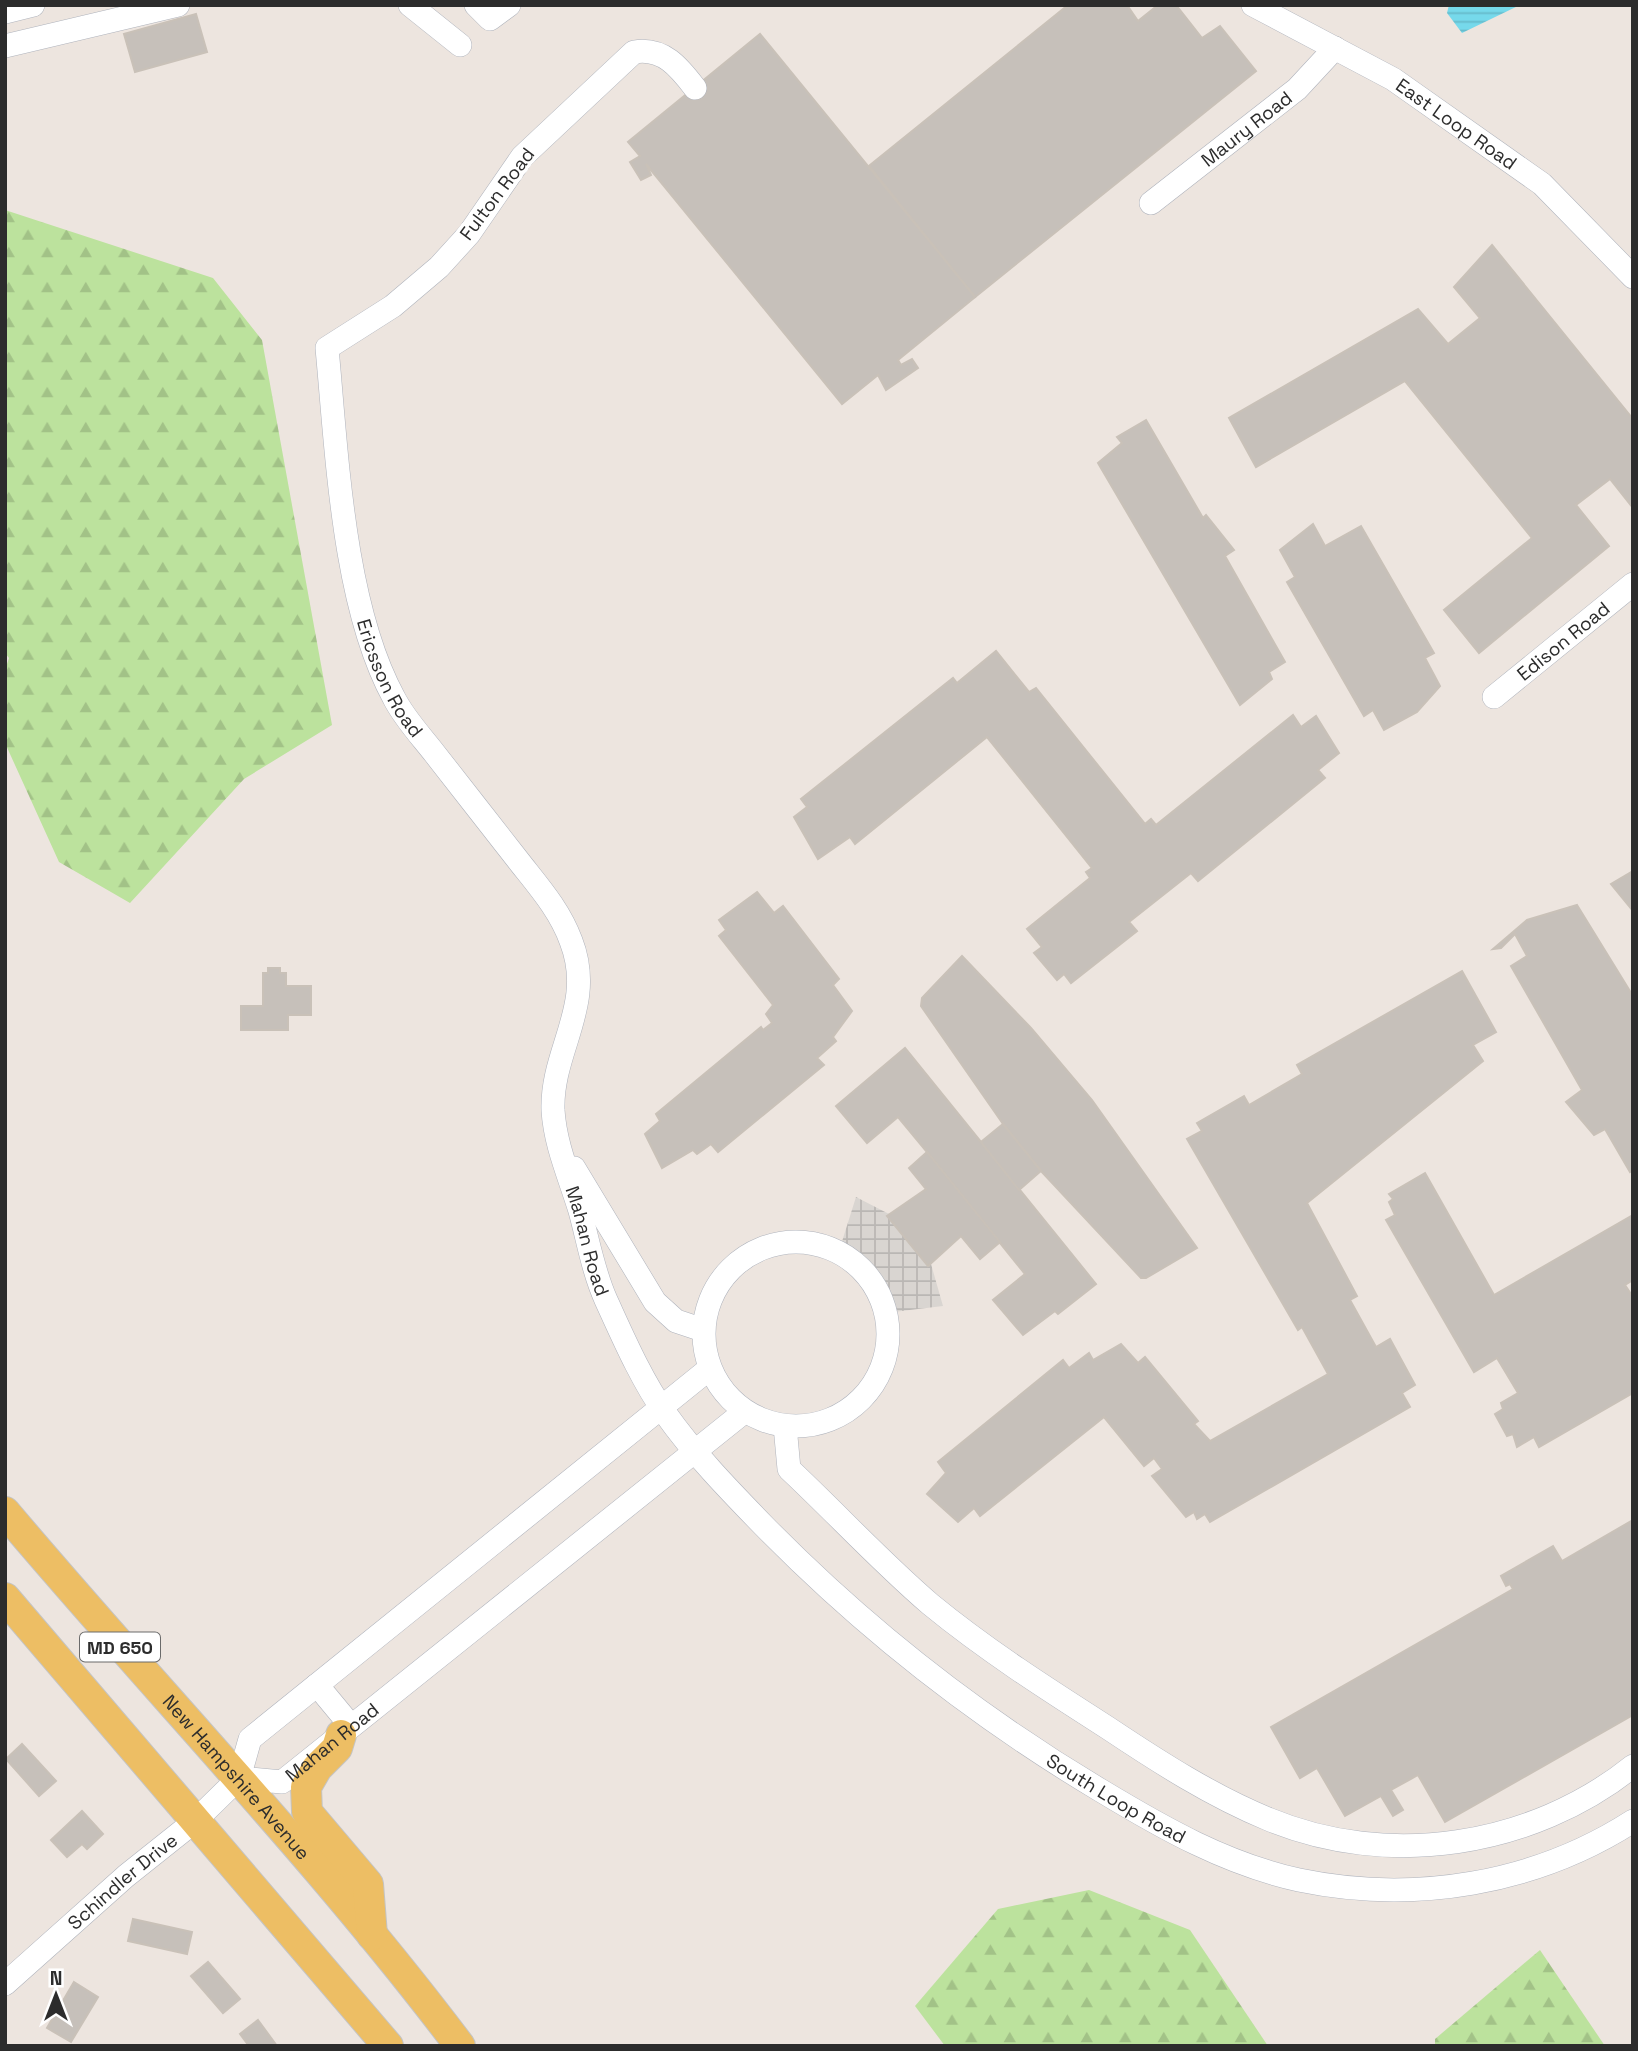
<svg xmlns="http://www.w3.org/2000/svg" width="1638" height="2051" viewBox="0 0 1638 2051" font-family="'Space Grotesk',sans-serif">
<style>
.forest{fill:url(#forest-firs)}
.plaza{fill:url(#plaza-grid)}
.water{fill:url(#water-rules)}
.building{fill:#c6c0ba;stroke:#c9c1b8;stroke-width:2}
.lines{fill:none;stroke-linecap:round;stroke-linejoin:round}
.minor-casing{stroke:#afb3bc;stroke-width:24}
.major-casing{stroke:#c4c4c4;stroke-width:32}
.minor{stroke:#fff;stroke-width:23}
.major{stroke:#edbe64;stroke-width:30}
.labels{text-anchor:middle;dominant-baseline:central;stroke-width:7;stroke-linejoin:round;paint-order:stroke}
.shield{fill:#fff;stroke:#6b6b6b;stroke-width:2}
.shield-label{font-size:18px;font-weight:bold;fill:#2c2c2c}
.street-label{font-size:19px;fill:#2c2c2c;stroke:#fff}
</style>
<defs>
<pattern id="forest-firs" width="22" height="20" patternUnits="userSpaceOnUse" patternTransform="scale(1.75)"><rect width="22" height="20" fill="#bce29d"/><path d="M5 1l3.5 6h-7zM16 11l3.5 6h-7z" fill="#a2c287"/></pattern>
<pattern id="plaza-grid" width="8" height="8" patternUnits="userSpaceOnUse" patternTransform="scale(1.75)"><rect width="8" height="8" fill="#d9d5d1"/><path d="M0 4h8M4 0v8" fill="none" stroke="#bab7b4"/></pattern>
<pattern id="water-rules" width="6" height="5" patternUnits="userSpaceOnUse" patternTransform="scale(1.75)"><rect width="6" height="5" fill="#76d9eb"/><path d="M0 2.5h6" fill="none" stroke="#66baca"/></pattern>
</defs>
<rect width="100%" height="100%" fill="#ede5df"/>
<!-- forest -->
<g class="forest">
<path d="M5,210l208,68 49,62 70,385 -88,54 -114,124 -71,-41 -54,-119v-73l4,-12 -4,-5z"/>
<path d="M1089,1890l101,40 78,116h-323l-30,-40 83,-97z"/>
<path d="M1540,1950l65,96h-170v-7z"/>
</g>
<!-- plaza -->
<path class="plaza" d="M856,1197l33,17 -2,2 41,50 3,-2 12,42 -58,7 -11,-32 -11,-14 -24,-16z"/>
<!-- water -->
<path class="water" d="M1449,5h71l-58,28 -15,-20z"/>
<!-- building -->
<g class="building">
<path d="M1068,5h59l11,16 20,-16h18l26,33 18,-12 36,45 -281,226 -106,-131z"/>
<path d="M196,14l11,38 -72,20 -11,-38z"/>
<path d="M760,34l215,263 -77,63 3,5 11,-6 6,9 -32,22 -8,-15 -36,29 -196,-240 5,11 -10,5 -11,-18 10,-6 -12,-14z"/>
<path d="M1492,245l141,174v89l-23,-29 -34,26 33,41 -130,107 -35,-43 88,-72 -127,-157 -149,86 -27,-49 189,-109 30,35 32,-26 -26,-31z"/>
<path d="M1146,420l57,98 3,-3 28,35 -9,6 60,106 -16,10 3,7 -32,26 -142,-242 24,-20 -5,-6z"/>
<path d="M1313,524l12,22 36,-20 73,127 -9,5 15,28 -23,26 -33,18 -11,-20 -9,6 -77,-134 8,-5 -15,-27z"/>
<path d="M996,651l33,41 7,-4 109,136 6,-5 5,6 137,-110 8,12 15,-11 23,37 -21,17 7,8 -127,103 -7,-8 -62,49 8,9 -66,52 -7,-9 -7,6 -23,-27 8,-6 -15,-18 63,-51 -4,-6 6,-4 -105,-131 -132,107 -5,-7 -32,22 -24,-42 13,-10 -6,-8 152,-121 4,5z"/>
<path d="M1633,871v40l-22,-27z"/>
<path d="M757,892l17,21 9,-7 56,73 -6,6 19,26 -19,26 3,4 -19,17 7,7 -106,87 -7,-8 -14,10 -4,-4 -31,18 -17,-34 15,-13 -4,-7 105,-87 2,3 9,-7 -6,-9 7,-9 -54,-69 7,-6 -7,-10z"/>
<path d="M1577,905l56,91v174l-3,2 -25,-43 -11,6 -28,-33 16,-12 -71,-124 16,-10 -12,-22 -14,14 -8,1 34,-29z"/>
<path d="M962,956l69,72 61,72 105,148 -51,30h-5l-100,-107 -38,-47 -82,-118 1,-8z"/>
<path d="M268,968h12v5h6v13h25v29h-23v15h-47v-24h22v-33h5z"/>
<path d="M1462,971l34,61 -23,13 10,16 -176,142 50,93 -7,4 26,47 14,-8 25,46 -13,8 8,14 -200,115 -5,-8 -8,5 -3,-7 -8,5 -34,-41 10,-7 -8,-11 -10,8 -40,-49 -124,99 -6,-8 -16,14 -31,-28 19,-21 -8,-11 125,-102 6,8 20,-15 4,7 28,-16 17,19 7,-6 53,64 -4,3 16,17 118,-67 -26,-47 -4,3 -111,-191 15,-8 -5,-8 47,-27 5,9 53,-31 -5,-9z"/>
<path d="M905,1048l191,236 -38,30 -3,-3 -32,24 -30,-35 32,-26 -98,-122 -29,-35 -31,26 -31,-37z"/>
<path d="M1003,1124l38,47 -22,19 -38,-48z"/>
<path d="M927,1152l73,90 -20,17 -19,-23 -33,30 -41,-50 39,-27 -17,-21z"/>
<path d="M1425,1173l69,122 139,-80v65l-8,5 8,12v96l-94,54 -5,-10 -17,10 -4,-13 -6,2 -12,-22 8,-5 -2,-6 17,-10 -21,-35 -23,14 -88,-152 9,-5 -6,-13 4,-3 -4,-5z"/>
<path d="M1633,1520v195l-188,107 -27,-47 -27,15 12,20 -10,6 -12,-20 -36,20 -28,-48 -17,10 -29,-51 242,-138 -3,-5 -4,2 -5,-10 52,-30 9,15z"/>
<path d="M22,1744l34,37 -17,15 -33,-37z"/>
<path d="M82,1811l21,23 -16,15 -5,-5 -15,13 -16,-17z"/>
<path d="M133,1919l59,13 -5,22 -59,-13z"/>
<path d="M208,1962l32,37 -17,14 -32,-37z"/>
<path d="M74,1982l24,15 -27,45 -24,-14z"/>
<path d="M258,2020l19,26h-28l-9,-12z"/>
</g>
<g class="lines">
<!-- minor casing -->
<g class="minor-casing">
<g id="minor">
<path d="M410,5l50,40"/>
<path d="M476,5l14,14 19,-14"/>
<path id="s1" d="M1253,5l140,74 149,105 91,93"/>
<path d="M5,12l28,-7"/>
<path d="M5,46l173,-41"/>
<path id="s2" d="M695,88c-16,-21 -32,-41 -61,-36l-112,105 -53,77 -30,33 -46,39 -66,42c10,106 16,257 67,350 10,20 27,38 41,56 29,37 57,73 86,110 19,24 39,47 50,77 25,64 -20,109 -18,169 2,35 17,68 27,101 8,29 13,60 26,89 17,37 35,79 59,113 29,41 64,77 99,113 101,103 212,190 336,264 63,38 126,74 199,90 115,24 236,4 334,-59"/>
<path id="s3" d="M1151,203l146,-114 38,-41"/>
<path id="s4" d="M1494,697l139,-113"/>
<path d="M574,1168l81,134 21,19 27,9"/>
<circle cx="796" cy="1334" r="92"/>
<path d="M785,1426l4,43c47,44 92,93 141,135 56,46 117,85 178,124 51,34 104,68 160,91 120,50 264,28 365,-53"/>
<path d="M317,1685l34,41"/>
<path id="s5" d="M239,1778l43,4 462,-370"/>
<path id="s6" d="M5,1984l121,-108 69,-55 44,-43 11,-39 459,-370"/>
</g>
</g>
<!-- major casing -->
<g class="major-casing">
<g id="major">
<path id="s7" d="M5,1512c151,179 314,347 455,534"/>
<path d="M5,1598l383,448"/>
<path d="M341,1735l-4,13 -20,20 -11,19 1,25 61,72 4,51"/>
</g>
</g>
<!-- minor -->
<use href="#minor" class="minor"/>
<!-- major -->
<use href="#major" class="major"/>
</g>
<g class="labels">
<!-- shield labels -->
<rect class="shield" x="80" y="1632.5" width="80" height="29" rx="5"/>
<g class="shield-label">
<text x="120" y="1647">MD 650</text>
</g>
<!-- street labels -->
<g class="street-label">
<text stroke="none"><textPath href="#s1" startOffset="236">East Loop Road</textPath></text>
<text stroke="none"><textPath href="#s3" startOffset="121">Maury Road</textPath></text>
<text transform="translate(497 194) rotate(-53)">Fulton Road</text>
<text stroke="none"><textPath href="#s4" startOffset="89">Edison Road</textPath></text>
<text stroke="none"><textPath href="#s2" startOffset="844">Ericsson Road</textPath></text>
<text stroke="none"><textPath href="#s2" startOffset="1474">Mahan Road</textPath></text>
<text stroke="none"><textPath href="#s5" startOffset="107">Mahan Road</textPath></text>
<text stroke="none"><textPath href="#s7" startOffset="352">New Hampshire Avenue</textPath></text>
<text stroke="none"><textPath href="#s2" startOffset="2261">South Loop Road</textPath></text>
<text stroke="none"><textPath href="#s6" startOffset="156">Schindler Drive</textPath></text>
</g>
</g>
<!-- border -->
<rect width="1638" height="2051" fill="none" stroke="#2c2c2c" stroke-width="14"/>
<!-- north arrow -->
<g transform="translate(56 1995)" stroke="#ffffff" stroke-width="5" paint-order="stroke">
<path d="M0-5L12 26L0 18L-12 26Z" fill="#2c2c2c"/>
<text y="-10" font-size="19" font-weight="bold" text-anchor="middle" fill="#2c2c2c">N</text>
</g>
</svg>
